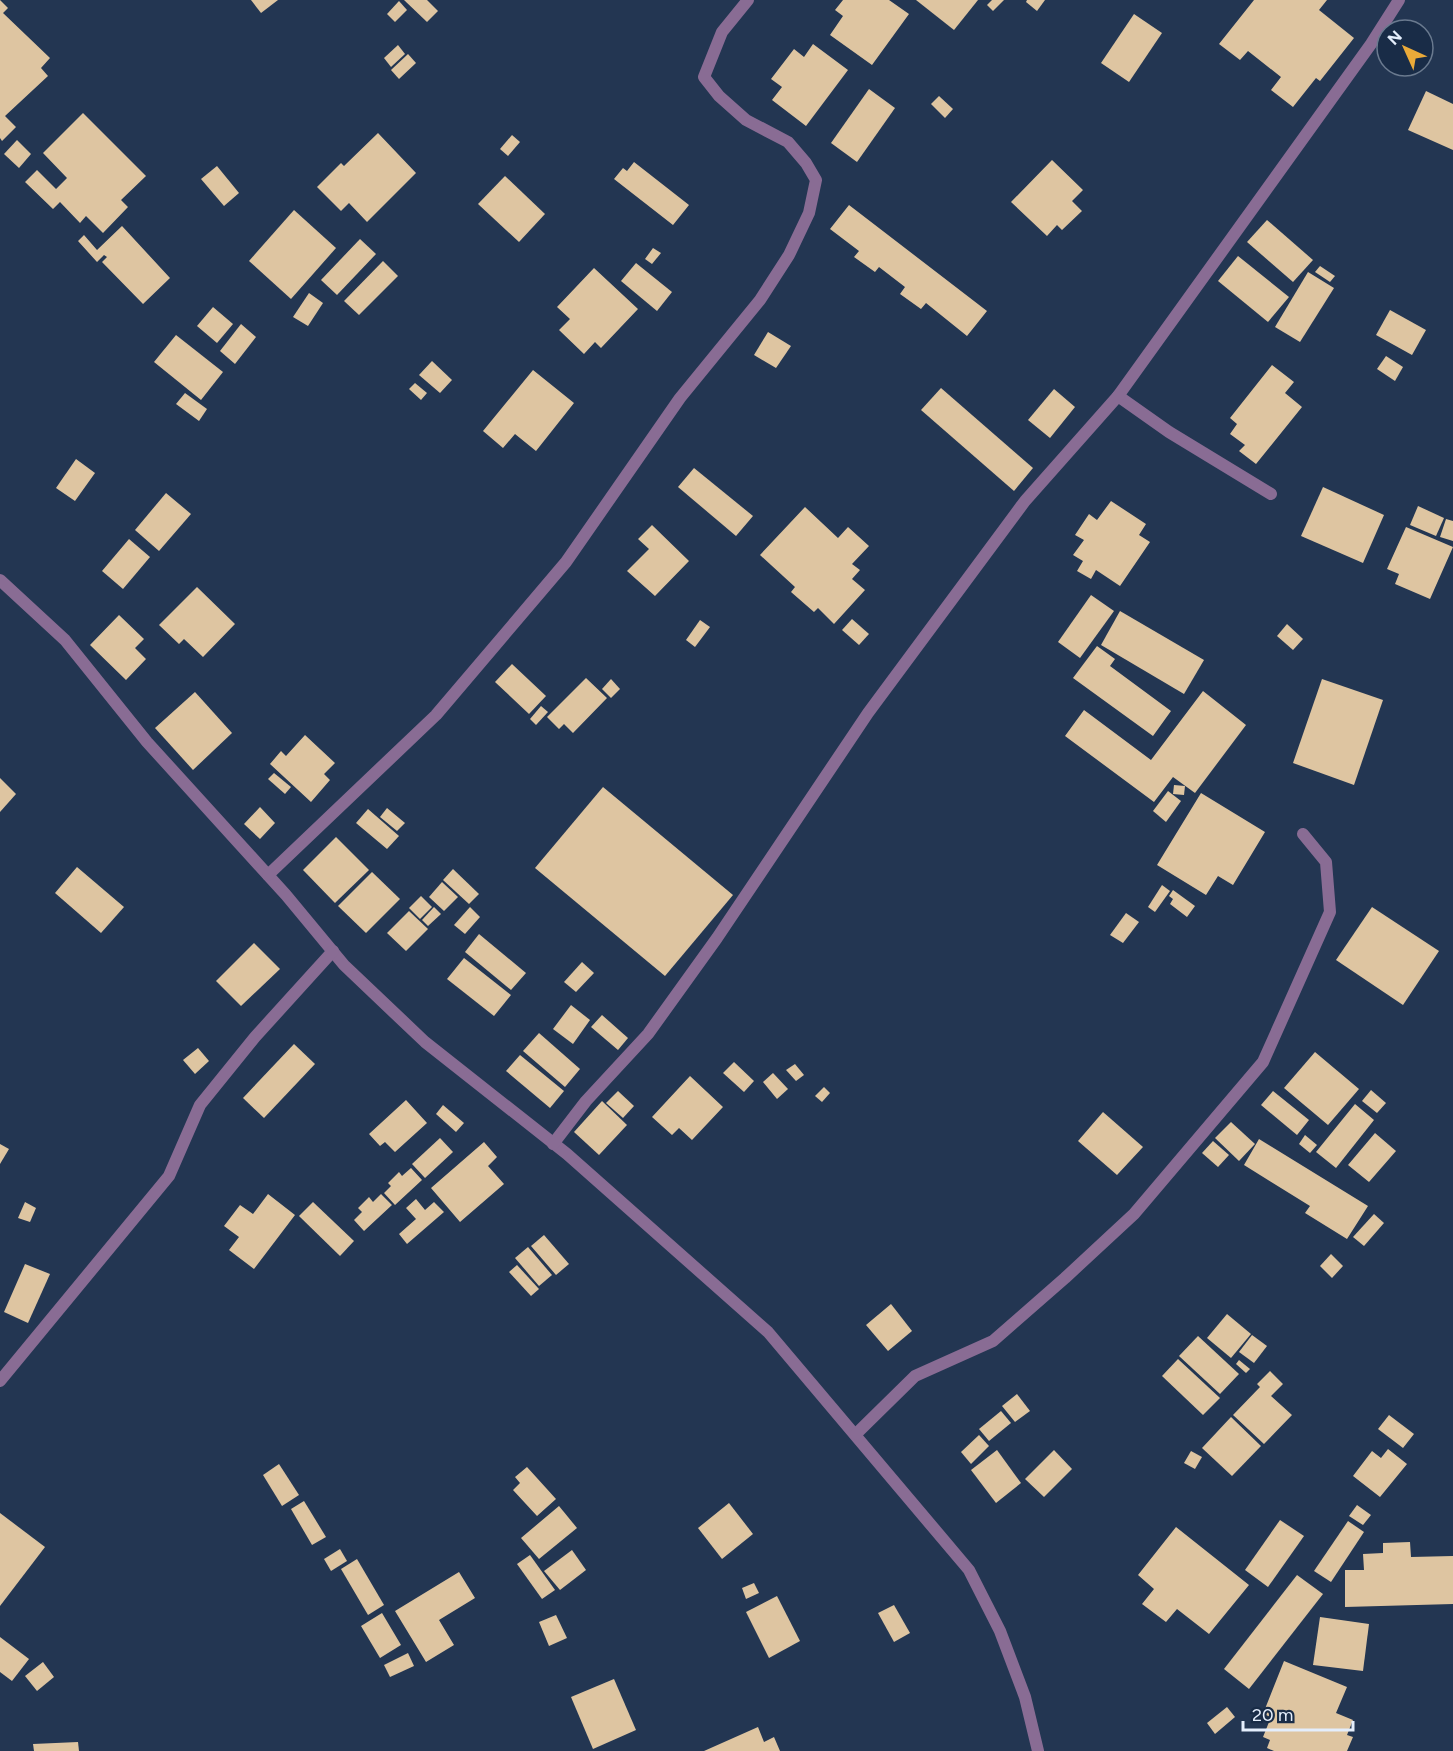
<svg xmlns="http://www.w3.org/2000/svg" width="1453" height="1751" viewBox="0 0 1453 1751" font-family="Figtree,sans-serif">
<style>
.building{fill:#dec5a1}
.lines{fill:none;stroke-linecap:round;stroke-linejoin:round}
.minor{stroke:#896c94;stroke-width:12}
</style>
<rect width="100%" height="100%" fill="#233652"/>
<!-- building -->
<g class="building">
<path d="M0,0l8,8 -5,5 47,45 -9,10 7,8 -43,40 11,11 -14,14 -2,-3z"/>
<path d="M251,0h27l-17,13z"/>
<path d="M404,0h23l11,11 -11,11z"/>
<path d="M843,0h46l20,14 -37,51 -42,-30 13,-19 -8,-6z"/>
<path d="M916,0h62l-24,30z"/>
<path d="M992,0h12l-11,11 -6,-6z"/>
<path d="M1027,0h18l-8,11 -11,-9z"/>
<path d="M1254,0h73l-8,10 35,28 -34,43 -4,-3 -23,29 -22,-17 10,-13 -33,-26 -8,9 -21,-16z"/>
<path d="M399,1l8,9 -12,12 -8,-8z"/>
<path d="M1134,14l28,19 -33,49 -28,-19z"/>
<path d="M813,44l35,26 -42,56 -34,-26 10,-13 -11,-8 23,-30 10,8z"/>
<path d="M398,45l7,9 -14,13 -7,-9z"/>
<path d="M408,54l8,9 -17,16 -8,-9z"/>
<path d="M869,89l26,19 -38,54 -26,-19z"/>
<path d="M1426,91l27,13v46l-45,-20z"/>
<path d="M939,96l14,13 -8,9 -14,-14z"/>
<path d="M83,113l63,63 -25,24 7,7 -25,26 -17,-17 -6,7 -20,-21 -7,7 -28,-27 12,-12 19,19 11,-11 -24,-25z"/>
<path d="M378,133l38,40 -49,49 -18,-19 -8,8 -24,-24 24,-24 3,3z"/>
<path d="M512,135l8,7 -12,14 -8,-7z"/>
<path d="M17,140l14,14 -12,14 -15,-14z"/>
<path d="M1052,160l31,30 -11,11 10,10 -20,19 -5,-5 -10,11 -36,-34z"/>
<path d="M634,162l55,43 -16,20 -59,-46 9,-11 4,3z"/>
<path d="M217,166l22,27 -15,13 -23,-27z"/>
<path d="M505,176l40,38 -26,28 -41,-38z"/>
<path d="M849,205l138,106 -20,25 -41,-33 -5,6 -21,-15 5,-7 -26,-20 -4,5 -21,-15 5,-6 -29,-22z"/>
<path d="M294,210l42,38 -45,51 -42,-38z"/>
<path d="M1267,220l46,40 -20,22 -46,-40z"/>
<path d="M122,226l48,52 -27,26 -41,-42 5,-5 -3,-2 -7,7 -19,-21 6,-6 13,15z"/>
<path d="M360,239l16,15 -39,41 -16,-15z"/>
<path d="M653,248l8,5 -9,11 -7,-5z"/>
<path d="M1238,256l51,41 -21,25 -50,-41z"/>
<path d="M383,261l15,15 -39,39 -15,-14z"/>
<path d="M636,263l36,29 -15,19 -36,-30z"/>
<path d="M1320,266l15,10 -5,6 -15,-10z"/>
<path d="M594,268l44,41 -37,39 -6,-6 -11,12 -25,-24 11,-11 -13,-12z"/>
<path d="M1308,272l26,16 -34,54 -25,-15z"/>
<path d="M309,293l14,10 -15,23 -15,-9z"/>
<path d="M213,307l20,17 -16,19 -20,-17z"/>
<path d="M1390,310l36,20 -14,25 -36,-20z"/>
<path d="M241,324l15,13 -21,27 -15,-13z"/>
<path d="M768,332l23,14 -15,22 -22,-13z"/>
<path d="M176,335l47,37 -22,28 -47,-38z"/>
<path d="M1386,356l17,11 -8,14 -18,-12z"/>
<path d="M432,361l20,19 -12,13 -21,-18z"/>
<path d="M1272,365l22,17 -9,11 17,14 -46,57 -17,-13 6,-6 -15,-11 7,-10 -7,-6z"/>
<path d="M533,370l41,33 -38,48 -21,-17 -12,14 -20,-17z"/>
<path d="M415,383l12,10 -6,7 -12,-11z"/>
<path d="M941,388l92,80 -19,23 -93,-81z"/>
<path d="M1054,389l21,18 -25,31 -22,-18z"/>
<path d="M185,393l22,16 -8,12 -23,-17z"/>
<path d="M76,459l19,14 -20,28 -19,-13z"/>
<path d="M694,468l59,48 -17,20 -58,-49z"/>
<path d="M1323,487l61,28 -21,48 -62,-27z"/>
<path d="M166,493l25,21 -32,37 -24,-21z"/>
<path d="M1111,501l35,23 -7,11 11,7 -30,44 -24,-16 -5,9 -14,-8 6,-10 -10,-6 11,-15 -9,-5 14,-21 8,6z"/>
<path d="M1418,506l26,12 -8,18 -26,-11z"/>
<path d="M805,507l33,31 10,-11 21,19 -17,18 8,6 -8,9 13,11 -31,34 -16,-16 -4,4 -23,-20 4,-5 -35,-32z"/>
<path d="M1446,519l7,2v20l-13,-4z"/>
<path d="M652,525l37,36 -34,35 -28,-25 22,-22 -11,-10z"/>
<path d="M1406,527l47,20 -23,52 -35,-15 4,-10 -12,-5z"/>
<path d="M129,539l21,18 -27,32 -21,-18z"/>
<path d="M197,587l38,37 -32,33 -19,-18 -5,5 -20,-19z"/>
<path d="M1091,595l23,16 -34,47 -22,-16z"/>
<path d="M1120,611l84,49 -20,34 -83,-49z"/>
<path d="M119,615l25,24 -9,9 11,11 -20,21 -36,-35z"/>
<path d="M852,619l17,15 -10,11 -17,-15z"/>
<path d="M700,620l10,7 -15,20 -9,-7z"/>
<path d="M1287,624l16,15 -10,11 -16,-14z"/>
<path d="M1097,646l18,13 -5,7 61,45 -18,25 -80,-58z"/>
<path d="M512,664l34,32 -17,18 -34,-32z"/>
<path d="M586,678l21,20 -34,35 -9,-9 -5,5 -12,-12z"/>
<path d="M611,679l9,10 -9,9 -9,-9z"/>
<path d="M1322,679l61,21 -29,85 -61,-22z"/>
<path d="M1203,691l43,34 -51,68 -22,-16 -19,25 -89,-66 19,-26 67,50z"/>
<path d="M195,692l37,41 -39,37 -38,-42z"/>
<path d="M541,706l7,6 -12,13 -6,-6z"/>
<path d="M305,735l30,28 -11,11 6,6 -19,22 -41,-38 11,-13 5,5z"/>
<path d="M274,773l17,14 -6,7 -17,-15z"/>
<path d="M0,778l16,16 -16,18z"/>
<path d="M1174,785l11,1 -1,9 -11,-1z"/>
<path d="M603,787l130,108 -68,81 -130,-108z"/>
<path d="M1168,791l13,10 -15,21 -13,-11z"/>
<path d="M1201,793l64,39 -32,53 -15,-9 -12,19 -49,-30z"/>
<path d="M260,807l15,16 -15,16 -16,-15z"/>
<path d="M387,808l18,15 -8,8 -17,-14z"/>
<path d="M368,809l31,27 -12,13 -31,-26z"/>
<path d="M336,837l33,33 -34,33 -32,-33z"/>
<path d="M77,867l47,40 -23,26 -46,-40z"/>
<path d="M453,869l26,25 -10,10 -26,-24z"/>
<path d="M372,872l28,27 -34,34 -28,-27z"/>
<path d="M442,882l16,15 -14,14 -15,-14z"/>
<path d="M1162,885l8,6 -15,21 -7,-5z"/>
<path d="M1173,890l22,16 -8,11 -17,-13 3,-5 -4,-3z"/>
<path d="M421,896l11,11 -12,12 -11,-11z"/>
<path d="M434,907l7,7 -13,12 -6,-6z"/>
<path d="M470,907l10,10 -15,17 -11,-9z"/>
<path d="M1372,907l67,44 -36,54 -67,-45z"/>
<path d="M409,911l19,18 -22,22 -19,-18z"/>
<path d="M1126,913l13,9 -16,21 -13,-8z"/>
<path d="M479,934l47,39 -15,17 -46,-38z"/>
<path d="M254,943l26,26 -39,37 -25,-25z"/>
<path d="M464,958l47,37 -17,21 -47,-37z"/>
<path d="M582,962l12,11 -18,19 -12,-10z"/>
<path d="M571,1005l19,15 -17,24 -20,-15z"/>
<path d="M602,1015l26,23 -10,12 -27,-23z"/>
<path d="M539,1033l41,36 -15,18 -42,-36z"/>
<path d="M294,1044l21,20 -51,54 -21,-20z"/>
<path d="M198,1048l11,13 -14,13 -12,-14z"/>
<path d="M1315,1052l44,37 -31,36 -44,-37z"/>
<path d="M520,1055l44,36 -14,17 -44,-37z"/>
<path d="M734,1062l20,19 -10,11 -21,-19z"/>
<path d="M795,1064l9,11 -8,6 -10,-11z"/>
<path d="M773,1073l15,16 -11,10 -14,-17z"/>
<path d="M690,1076l33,31 -31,33 -13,-12 -7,7 -20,-18z"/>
<path d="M824,1087l6,6 -8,9 -7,-6z"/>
<path d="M1371,1090l15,13 -9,10 -15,-12z"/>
<path d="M618,1091l16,15 -11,12 -17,-15z"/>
<path d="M1273,1091l36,29 -12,15 -36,-30z"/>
<path d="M406,1100l21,23 -32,29 -10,-10 -5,4 -11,-12z"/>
<path d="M602,1101l25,24 -28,30 -25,-23z"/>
<path d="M1355,1104l19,16 -38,48 -20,-16z"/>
<path d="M443,1105l21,18 -8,9 -20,-18z"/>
<path d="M1103,1112l40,35 -26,28 -39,-34z"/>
<path d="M1231,1122l24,22 -16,17 -24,-23z"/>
<path d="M1375,1133l21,18 -27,31 -21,-17z"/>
<path d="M1305,1135l12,10 -7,8 -11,-9z"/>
<path d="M440,1138l13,14 -28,26 -13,-14z"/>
<path d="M1259,1139l109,67 -21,33 -42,-26 5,-7 -66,-41z"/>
<path d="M1213,1141l16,14 -11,12 -16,-14z"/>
<path d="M484,1142l13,15 -9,9 16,18 -44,38 -29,-34z"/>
<path d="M0,1144l9,5 -9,15z"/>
<path d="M411,1168l11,12 -27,25 -11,-12 7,-7 -3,-3 11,-11 3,4z"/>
<path d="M268,1194l27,21 -41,54 -25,-19 10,-13 -15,-11 16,-21 13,9z"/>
<path d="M381,1194l11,11 -28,26 -10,-11 8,-8 -4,-4 11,-11 4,5z"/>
<path d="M416,1199l9,11 9,-8 10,10 -37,32 -8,-10 17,-15 -10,-11z"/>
<path d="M25,1202l11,6 -6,14 -12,-4z"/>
<path d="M313,1202l41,39 -14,15 -41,-40z"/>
<path d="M1374,1214l10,9 -20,23 -11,-9z"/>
<path d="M544,1235l25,29 -13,11 -25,-29z"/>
<path d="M528,1247l24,28 -13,11 -24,-28z"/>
<path d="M1331,1254l12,12 -11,12 -12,-12z"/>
<path d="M25,1264l25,10 -22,49 -24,-11z"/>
<path d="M517,1265l22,24 -8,7 -22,-24z"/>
<path d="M891,1304l21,27 -24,20 -22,-26z"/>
<path d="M1227,1314l24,20 -20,24 -24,-20z"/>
<path d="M1252,1335l15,11 -13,17 -15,-11z"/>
<path d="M1198,1336l41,38 -19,20 -41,-38z"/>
<path d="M1178,1359l42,39 -17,17 -41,-39z"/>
<path d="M1239,1360l11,9 -4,4 -10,-9z"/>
<path d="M1270,1371l13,13 -12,12 21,19 -28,29 -31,-29 27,-28 -3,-3z"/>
<path d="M1017,1394l13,17 -15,11 -13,-16z"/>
<path d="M1001,1411l10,12 -22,18 -10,-12z"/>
<path d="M1389,1415l25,19 -11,14 -25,-19z"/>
<path d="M1231,1417l30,29 -29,30 -30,-28z"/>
<path d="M979,1435l10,11 -18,18 -10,-12z"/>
<path d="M1388,1449l19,15 -27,33 -27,-21 19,-25 9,7z"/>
<path d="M997,1450l24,33 -25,20 -25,-33z"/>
<path d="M1054,1450l18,19 -28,28 -19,-18z"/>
<path d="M1191,1451l11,6 -7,12 -11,-6z"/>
<path d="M279,1464l20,31 -17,11 -19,-31z"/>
<path d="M527,1467l29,32 -19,17 -24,-26 7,-7 -5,-6z"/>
<path d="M304,1501l22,36 -14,8 -21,-36z"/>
<path d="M729,1503l24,31 -31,25 -24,-31z"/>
<path d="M1357,1505l14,10 -8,10 -14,-9z"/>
<path d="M559,1506l18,22 -38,31 -18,-21z"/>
<path d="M0,1513l45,34 -45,59z"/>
<path d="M1280,1520l24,16 -36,51 -23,-17z"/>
<path d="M1348,1521l16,11 -33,50 -17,-11z"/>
<path d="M1176,1527l73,58 -40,49 -32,-25 -11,13 -24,-18 12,-15 -16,-14z"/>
<path d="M1410,1542l1,15 42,-1v48l-108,3v-37h19l-1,-16 20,-1v-10z"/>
<path d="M340,1549l7,12 -16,10 -7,-12z"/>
<path d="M572,1550l14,20 -26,20 -16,-19z"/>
<path d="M530,1555l25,35 -13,9 -25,-35z"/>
<path d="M357,1559l27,46 -16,10 -27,-46z"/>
<path d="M459,1572l16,26 -36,22 15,25 -28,17 -31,-51z"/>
<path d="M1297,1575l26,19 -74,95 -25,-20z"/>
<path d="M754,1583l5,10 -13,6 -4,-11z"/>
<path d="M777,1596l23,45 -31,17 -23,-46z"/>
<path d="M894,1605l16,28 -16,9 -16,-29z"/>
<path d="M382,1613l19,32 -21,13 -19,-32z"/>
<path d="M556,1615l11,23 -18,8 -10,-24z"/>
<path d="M1320,1617l49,7 -6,47 -50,-6z"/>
<path d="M0,1637l29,22 -17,22 -12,-9z"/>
<path d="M408,1653l6,13 -24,11 -6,-12z"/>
<path d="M1284,1661l63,26 -11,26 17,7 -6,15 6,2 -6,14h-73l-7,-3 3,-8 -7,-3 8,-20 -8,-3z"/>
<path d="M43,1662l11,15 -17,14 -12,-15z"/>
<path d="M614,1679l22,51 -43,19 -22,-52z"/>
<path d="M1227,1707l8,10 -20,17 -8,-11z"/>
<path d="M758,1727l6,15 10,-5 6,14h-76z"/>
<path d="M78,1742l1,9h-45l-1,-7z"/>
</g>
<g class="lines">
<!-- minor -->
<g class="minor">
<path d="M1118,396l51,36 102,62"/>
<path d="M0,580l65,60 82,102 139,153 58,70 81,77 142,112 201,178 201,238 31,61 25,66 13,54"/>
<path d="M268,875l168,-160 130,-153 114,-164 80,-98 29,-45 20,-42 7,-33 -10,-17 -18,-21 -42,-22 -27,-24 -15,-19 18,-45 26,-32"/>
<path d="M553,1144l33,-43 62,-67 69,-96 151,-225 157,-212 93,-105 253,-352 28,-44"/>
<path d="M0,1381l169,-205 31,-71 55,-68 78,-86"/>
<path d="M856,1434l59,-58 78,-35 72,-63 69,-64 129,-152 67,-150 -4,-50 -23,-28"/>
</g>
</g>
<!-- north arrow -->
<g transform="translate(1405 48) rotate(315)"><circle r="28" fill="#192c47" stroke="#6a7a8f" stroke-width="1.5"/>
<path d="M0-4.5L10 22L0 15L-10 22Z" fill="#eaaa39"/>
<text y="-9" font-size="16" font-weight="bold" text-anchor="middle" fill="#e4eefc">N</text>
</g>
<!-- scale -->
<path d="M1243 1721v9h110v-9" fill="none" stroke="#e4eefc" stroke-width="3"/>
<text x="1252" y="1721" font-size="18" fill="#e4eefc" stroke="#192c47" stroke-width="4.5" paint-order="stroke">20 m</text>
</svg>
